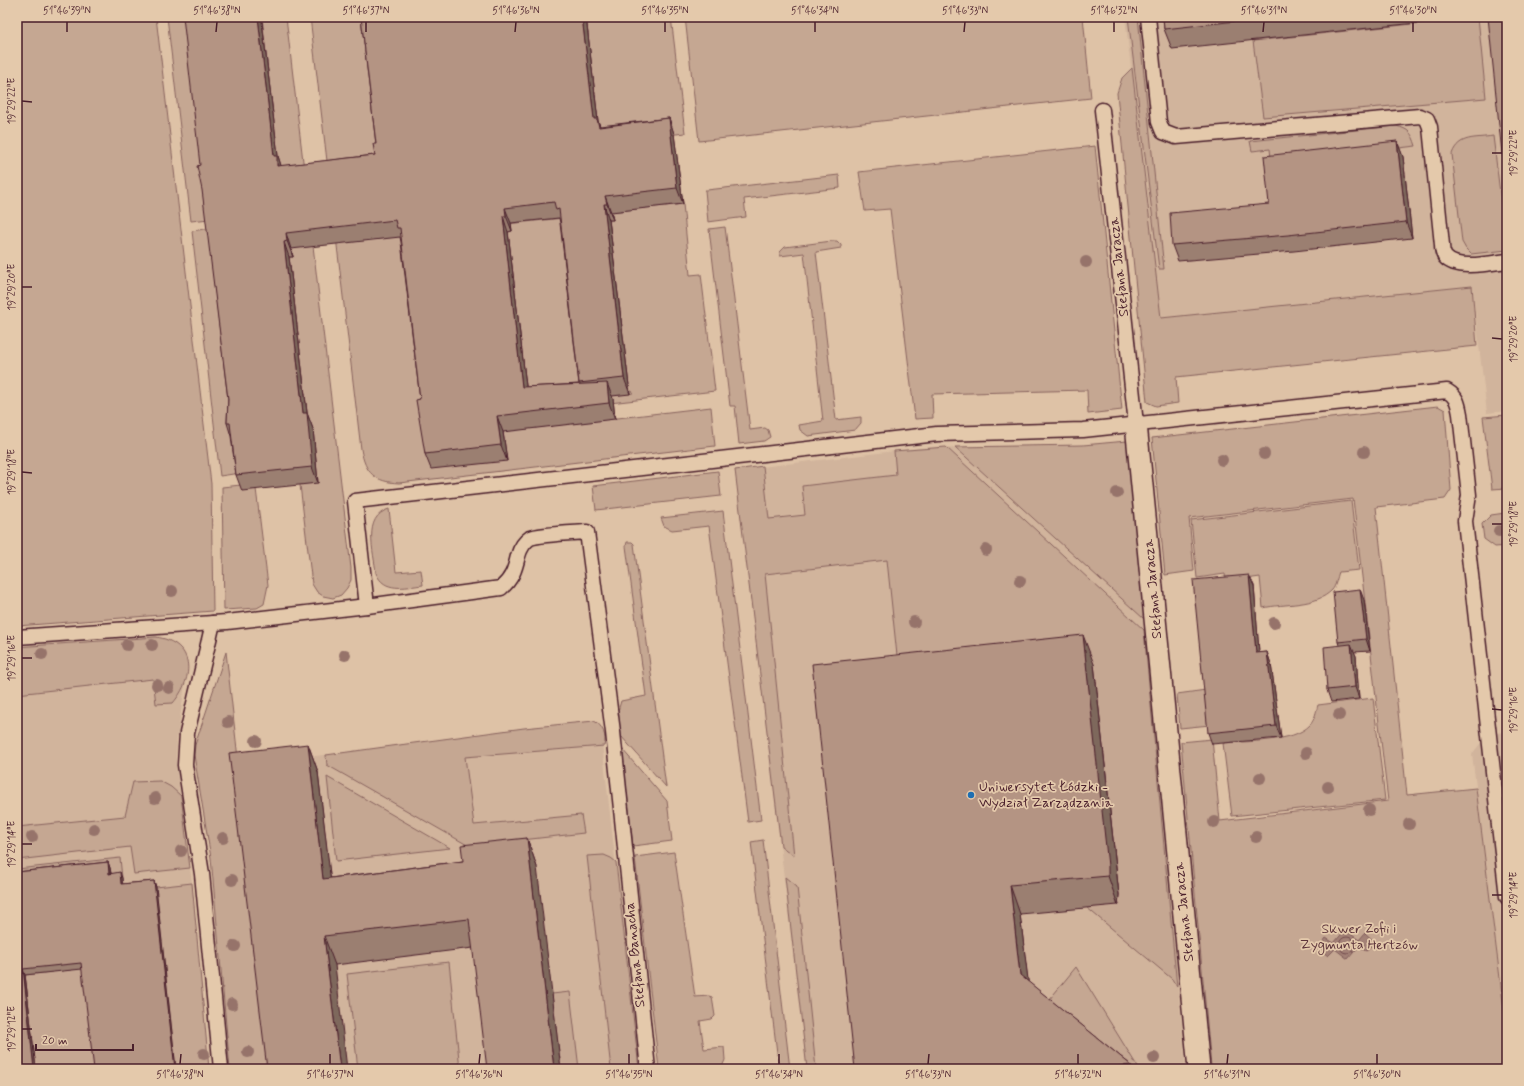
<svg xmlns="http://www.w3.org/2000/svg" width="1524" height="1086" viewBox="0 0 1524 1086" font-family="Mynerve,sans-serif">
<style>
.built{fill:#d1b49c}
.green{fill:#c5a792;stroke:#88635e}
.water{fill:#a38176;stroke:#7f5a58}
.lines{fill:none;stroke-linecap:round;stroke-linejoin:round}
.shore{stroke:#6e4649;stroke-width:1}
.service-casing{stroke:#4a1f2b;stroke-width:17}
.pedestrian-casing{stroke:#4a1f2b;stroke-width:24}
.service{stroke:#e4c9ab;stroke-width:14}
.pedestrian{stroke:#e4c9ab;stroke-width:21}
.tree{fill:#96736b}
.wall{fill:#9b7f71;stroke:#4a1f2b;fill-rule:evenodd}
.shaded-wall{fill:#7e685c;stroke:#4a1f2b}
.building{fill:#b49483;stroke:#4a1f2b}
.ticks{fill:none;stroke:#4a1f2b;stroke-width:1.5}
.poi-dot{fill:#1f6fb2;stroke:#e4c9ab;stroke-width:1.5}
.labels{text-anchor:middle;dominant-baseline:central;stroke-width:3.5;stroke-linejoin:round;paint-order:stroke}
.street-label{font-size:14px;fill:#4a1f2b;stroke:#e4c9ab}
.poi-label{font-size:14px;fill:#4a1f2b;stroke:#e4c9ab;text-anchor:start}
.park-label{font-size:14px;fill:#5c333a;stroke:#e4c9ab}
.neatline{fill:none;stroke:#4a1f2b;stroke-width:1.5}
.ticks-label{font-size:10px;text-anchor:middle;fill:#4a1f2b}
</style>
<rect width="100%" height="100%" fill="#dec2a6"/>
<filter id="ink" filterUnits="userSpaceOnUse"><feTurbulence type="fractalNoise" baseFrequency=".025" numOctaves="2"/><feDisplacementMap in="SourceGraphic" scale="8" xChannelSelector="R" yChannelSelector="G"/><feConvolveMatrix kernelMatrix="1 2 1 2 8 2 1 2 1" color-interpolation-filters="sRGB"/></filter>
<g filter="url(#ink)">
<!-- built -->
<g class="built">
<path d="M1125,17h382v394l-20,2 -15,-127 -311,32z"/>
<path d="M1127,441l59,628h-379l-72,-599 185,-22 163,-3z"/>
<path d="M156,637l11,2 10,5 8,9 3,11 -11,75 -1,22 16,122 17,186h-192v-422z"/>
<path d="M594,721l6,5 39,343h-409l-19,-211 -15,-86 328,-44z"/>
<path d="M1507,732v302l-35,-280 16,-20z"/>
</g>
<!-- green -->
<g class="green">
<path d="M17,17h139l55,467 2,127 -196,15z"/>
<path d="M167,17h20l22,202 -18,2z"/>
<path d="M262,17h24l65,551v12l-4,8 -6,7 -8,3 -10,-2 -6,-4 -5,-8 -12,-99 9,-56 -20,-172h4v-2l-32,3 18,-86z"/>
<path d="M310,17h55l109,418 237,-28 4,39 -316,37c-24,-1 -34,-10 -38,-34z"/>
<path d="M586,17h85l14,116 -114,13 28,-11z"/>
<path d="M685,17h398l8,81 -392,43z"/>
<path d="M1128,17h10l26,252h-5z"/>
<path d="M1478,17l8,81 -223,19 -10,-76z"/>
<path d="M1132,68l29,250 311,-32 5,60 -301,31 2,26 -22,3 -9,-4 -30,-309 5,-15z"/>
<path d="M1396,126c13,3 16,7 20,20l-94,11 -50,10 -2,-18 -18,2 -2,-10z"/>
<path d="M1493,136l14,114 -36,4 -5,-5 -4,-7 -10,-88c7,-19 23,-15 41,-18z"/>
<path d="M1095,146l27,264 -34,4 -1,-24 -155,4 1,24 -18,1 -25,-210 -25,2 -6,-39z"/>
<path d="M839,175l1,13 -96,11 2,18 -38,5 -3,-32h2z"/>
<path d="M683,204l7,71 11,-1 14,117 -114,13v-7l32,-4 -1,-2 -3,1 -20,-172h4l-1,-2 -33,-3z"/>
<path d="M563,218l21,179 -56,6 -20,-171 4,-1 -62,-1z"/>
<path d="M725,227l25,203 15,-2 3,2 2,7 -6,4 -25,3 -4,-38h-5l-21,-177z"/>
<path d="M211,228l29,245 -20,3 -28,-245z"/>
<path d="M832,241h5l4,4v3l-25,4 20,168 25,-3v6l-6,7 -47,6 -8,-6 -1,-5 24,-4 -19,-168 -24,3v-4l5,-5z"/>
<path d="M1438,406l7,4 6,80 -6,9 -69,8 31,288 69,-7 31,246v35h-294l-2,-3 -30,-324 31,-3 8,82 168,-20 -35,-302 -164,19 5,53 -29,4 -13,-137z"/>
<path d="M1507,415v73l-15,1 -9,-72z"/>
<path d="M1127,441l17,178 -189,-172 128,-2z"/>
<path d="M946,447l198,183 33,357 -5,-8 -86,-72 -3,-32 37,29 -4,-5 3,-4 -22,-201 -197,-10 -13,-124 -122,14 29,282 -13,-10 -46,-376 28,-4 6,53 36,-4 -3,-29 94,-11 -2,-24z"/>
<path d="M718,471l3,25 -125,14 -3,-24z"/>
<path d="M241,485l15,4 12,96 -4,19 -7,4 -33,2 -2,-123z"/>
<path d="M1351,501l8,69 -20,2c-2,5 -3,14 -7,18 -16,17 -48,13 -69,18l-3,-31 -34,5 -1,-8 -28,4 -6,-58z"/>
<path d="M389,509l7,63 25,-2 2,15c-18,2 -39,8 -47,-12 -2,-21 -14,-56 13,-64z"/>
<path d="M723,511l38,309 -13,2 -39,-296 -37,4 -8,-4 -3,-8z"/>
<path d="M1505,513l2,2v31l-12,1 -11,-8 -2,-15 9,-9z"/>
<path d="M627,542h5l2,2 32,243 -45,-51 -3,-25 3,-10 25,-5 -20,-150z"/>
<path d="M156,637c39,6 39,40 17,66l-17,1 -3,-25 -136,15v-47z"/>
<path d="M226,652l47,417h-43l-19,-211 -17,-103 1,-10z"/>
<path d="M1206,690l4,35 -30,3 -3,-34z"/>
<path d="M1373,698l12,102 -153,16 -9,-73c24,-2 70,0 87,-18 5,-6 6,-13 8,-20z"/>
<path d="M594,721c9,4 13,16 10,25l-139,11 9,68 107,-10 3,18 -115,13 -142,-81 -1,-10 198,-27z"/>
<path d="M622,749l45,52 5,40 -39,5z"/>
<path d="M327,777l123,71 -114,13z"/>
<path d="M160,781l11,6 10,9 9,72 -56,6 -4,-27 -113,13v-33l108,-11 8,-34z"/>
<path d="M763,840l27,229h-11l-28,-227z"/>
<path d="M674,852l21,145 14,-1 3,1 3,19 -3,3 -12,2 4,28 20,-2 1,13 -4,9h-62l-24,-212z"/>
<path d="M604,855l7,3 5,4 23,207h-28l-24,-213z"/>
<path d="M120,858l2,20 -11,2 -1,-12 -93,10v-9z"/>
<path d="M785,877l12,10 19,182h-9z"/>
<path d="M192,883l17,186h-33l-20,-182z"/>
<path d="M449,962l11,107h-102l-11,-95z"/>
<path d="M1076,967l63,102h-28l-71,-58z"/>
<path d="M84,968l11,101h-59l-11,-94z"/>
<path d="M570,992l9,77h-18l-9,-75z"/>
</g>
<!-- water -->
<path class="water" d="M1345,930l14,10 6,-7 9,8 -7,10 -8,-5 -11,13 -13,-10 -7,7 -10,-8 8,-10 8,5z"/>
<g class="lines">
<!-- shore -->
<circle class="shore" cx="1347" cy="945" r="8"/>
<!-- service casing -->
<g class="service-casing">
<g id="service">
<path d="M1148,17l11,105 4,10 13,5 244,-21 7,3 3,8 12,118c0,4 1,9 3,12 12,14 46,6 62,4"/>
<path d="M1102,110l34,314"/>
<path d="M367,606l134,-18c11,-9 14,-19 17,-32 2,-7 6,-14 12,-18 10,-4 44,-5 57,-6l26,200 35,337"/>
<path d="M213,623l-26,110 -2,32 17,109 19,195"/>
<path d="M17,637l210,-15 140,-16 -12,-105 582,-67 146,-4 364,-39c10,6 11,12 13,23l9,81 -4,26 42,376"/>
</g>
</g>
<!-- pedestrian casing -->
<g class="pedestrian-casing">
<path id="pedestrian" d="M1136,424l63,645"/>
</g>
<!-- service -->
<use href="#service" class="service"/>
<!-- pedestrian -->
<use href="#pedestrian" class="pedestrian"/>
</g>
<!-- trees -->
<g class="tree">
<circle cx="1086" cy="262" r="6"/>
<circle cx="1364" cy="452" r="6"/>
<circle cx="1264" cy="454" r="6"/>
<circle cx="1222" cy="460" r="6"/>
<circle cx="1117" cy="493" r="6"/>
<circle cx="1499" cy="531" r="6"/>
<circle cx="986" cy="550" r="6"/>
<circle cx="1020" cy="581" r="6"/>
<circle cx="172" cy="591" r="6"/>
<circle cx="914" cy="622" r="6"/>
<circle cx="1274" cy="623" r="6"/>
<circle cx="127" cy="645" r="6"/>
<circle cx="152" cy="645" r="6"/>
<circle cx="42" cy="654" r="6"/>
<circle cx="345" cy="655" r="6"/>
<circle cx="157" cy="685" r="6"/>
<circle cx="169" cy="688" r="6"/>
<circle cx="1339" cy="715" r="6"/>
<circle cx="228" cy="722" r="6"/>
<circle cx="256" cy="741" r="6"/>
<circle cx="1306" cy="753" r="6"/>
<circle cx="1260" cy="778" r="6"/>
<circle cx="1328" cy="787" r="6"/>
<circle cx="155" cy="798" r="6"/>
<circle cx="1369" cy="810" r="6"/>
<circle cx="1214" cy="822" r="6"/>
<circle cx="1409" cy="824" r="6"/>
<circle cx="94" cy="829" r="6"/>
<circle cx="32" cy="837" r="6"/>
<circle cx="1256" cy="837" r="6"/>
<circle cx="223" cy="838" r="6"/>
<circle cx="181" cy="851" r="6"/>
<circle cx="232" cy="880" r="6"/>
<circle cx="235" cy="946" r="6"/>
<circle cx="232" cy="1004" r="6"/>
<circle cx="248" cy="1052" r="6"/>
<circle cx="204" cy="1054" r="6"/>
<circle cx="1154" cy="1058" r="6"/>
</g>
<!-- wall -->
<g class="wall">
<path d="M361,17h225l12,104 2,5 69,-8 5,16 9,70 -72,8 2,8h-4l21,174 -18,2 1,3 2,20 -112,13 4,29 -76,8 -6,-15 -5,-55 -19,-157 -1,-5 -109,12 2,8h-4l18,156 6,16 5,54 -76,8 -6,-16 -5,-39 -4,-13 1,-24 -28,-234 62,-143 16,134 3,10 94,-11 1,-11zM559,218l1,5 19,161 -53,3 -18,-155 4,-1 -1,-8z"/>
<path d="M1163,17h309l-300,32 -8,-20z"/>
<path d="M1507,17v150l-5,-13z"/>
<path d="M1397,141l6,16 9,81 -118,13 -116,10 -6,-16 97,-41z"/>
<path d="M1249,575l5,11 5,67 8,-1 4,12 10,74 -69,6 -4,-11z"/>
<path d="M1364,600l6,51 -16,1 2,4 3,43 -28,3 -4,-12 12,-45 -1,-3z"/>
<path d="M1094,664l25,231 -1,10 -98,9 8,68 103,83 2,4h-278z"/>
<path d="M308,744l10,28 12,106 133,-17 64,-23 10,29 -64,81 -138,17 -68,104z"/>
<path d="M108,862l2,6 1,5 11,5v6l32,-3 2,6 -74,82 -57,6 11,94h-19v-197z"/>
</g>
<!-- shaded-wall -->
<g class="shaded-wall">
<path d="M258,17h4v5l16,134 5,16v10l-9,-26z"/>
<path d="M582,17h4l12,104 5,13 -9,-15z"/>
<path d="M669,118l5,16 9,70 -6,-16z"/>
<path d="M1397,141l6,16 9,81 -6,-16z"/>
<path d="M605,196l6,16 2,8 -6,-16z"/>
<path d="M604,204l5,16 21,174 -6,-16z"/>
<path d="M505,208l6,15 1,8 -6,-15z"/>
<path d="M503,216l5,16 20,171 -6,-16z"/>
<path d="M286,233l5,16 2,8 -6,-16z"/>
<path d="M284,242l5,15 18,156 6,16 5,54 -6,-16 -9,-54z"/>
<path d="M607,383l6,16 2,20 -6,-16z"/>
<path d="M497,416l6,16 4,29 -6,-16z"/>
<path d="M1249,575l5,11 6,79 -4,-12z"/>
<path d="M1360,589l4,11 6,51 -4,-12z"/>
<path d="M1083,635l11,29 25,231 -1,10 -10,-29z"/>
<path d="M1351,644l5,12 3,43 -4,-12z"/>
<path d="M1267,652l4,12 10,74 -5,-12z"/>
<path d="M308,744l10,28 16,136 -11,-29z"/>
<path d="M527,838l10,29 24,202h-7z"/>
<path d="M108,862l2,6 1,12 -2,-6z"/>
<path d="M120,872l2,6 1,12 -2,-6z"/>
<path d="M154,881l2,6 20,182h-1z"/>
<path d="M1010,885l10,29 11,90 -11,-29z"/>
<path d="M324,936l11,29 12,104h-7z"/>
<path d="M23,969l2,6 11,94h-2z"/>
</g>
<!-- building -->
<g class="building">
<path d="M183,17h75l16,139h3v10l98,-11 -2,-11h3l-15,-127h221l12,102h3l2,8 70,-9 8,70 -72,8 2,8h-3l20,174 -45,5 -20,-174 -3,1 -2,-8 -49,6 1,8h-3l19,171 85,-4 2,20 -112,13 4,29 -76,9 -9,-54 4,-1 -20,-171h-3l-2,-8 -109,13 1,8 -3,1 19,171h4l5,54 -76,8 -6,-52h-3l1,-24 -26,-209 -5,-24 3,-1z"/>
<path d="M1163,17h110l-109,12z"/>
<path d="M1488,17h19v136l-5,1z"/>
<path d="M1397,141l9,81 -118,13 -116,10 -2,-32 99,-9 -5,-48z"/>
<path d="M1249,575l7,78 11,-1 9,74 -68,7 -15,-153z"/>
<path d="M1360,589l6,50 -28,3 -5,-50z"/>
<path d="M1083,635l25,231v10l-98,9 10,90 111,90 -36,4h-240l-43,-405z"/>
<path d="M1351,644l4,43 -28,3 -3,-43z"/>
<path d="M308,744l15,135 140,-18 -2,-16 66,-7 27,231h-67l-18,-150 -145,17 16,133h-73l-38,-316z"/>
<path d="M108,862l1,12 11,-2 1,12 33,-3 21,188h-81l-13,-106 -58,6 11,100h-17v-197z"/>
</g>
</g>
<!-- ticks -->
<path class="ticks" d="M67,32v-10M216,32l1,-10M366,32v-10M515,32l1,-10M665,32v-10M815,32v-10M964,32l1,-10M1114,32v-10M1263,32l1,-10M1413,32v-10M22,101l10,1M1492,153h10M22,287h10M1492,338l10,1M22,472l10,1M1492,524h10M22,658h10M1492,709l10,1M22,844h10M1492,895h10M22,1029h10M180,1064l1,-10M330,1064v-10M479,1064l1,-10M629,1064v-10M779,1064v-10M928,1064l1,-10M1078,1064v-10M1227,1064l1,-10M1377,1064v-10"/>
<!-- markers -->
<circle class="poi-dot" cx="971" cy="795" r="4"/>
<g class="labels">
<!-- street labels -->
<g class="street-label">
<text transform="translate(1119 267) rotate(-96)">Stefana Jaracza</text>
<text transform="translate(1153 589) rotate(-95)">Stefana Jaracza</text>
<text transform="translate(1184 912) rotate(-96)">Stefana Jaracza</text>
<text transform="translate(635 955) rotate(-96)">Stefana Banacha</text>
</g>
<!-- poi labels -->
<g class="poi-label">
<text x="979" y="787">Uniwersytet Łódzki -<tspan x="979" dy="16">Wydział Zarządzania</tspan></text>
</g>
<!-- park labels -->
<g class="park-label">
<text x="1359" y="929">Skwer Zofii i<tspan x="1359" dy="16">Zygmunta Hertzów</tspan></text>
</g>
</g>
<!-- margin -->
<rect width="1524" height="1086" fill="none" stroke="#e4c9ab" stroke-width="44"/>
<!-- scale -->
<path d="M36 1044v6h97v-6" fill="none" stroke="#4a1f2b" stroke-width="2"/>
<text x="42" y="1044" font-size="12" fill="#4a1f2b" stroke="#e4c9ab" stroke-width="3" paint-order="stroke">20 m</text>
<rect x="22" y="22" width="1480" height="1042" class="neatline"/>
<g class="ticks-label">
<text x="67" y="14">51°46'39"N</text>
<text x="217" y="14">51°46'38"N</text>
<text x="366" y="14">51°46'37"N</text>
<text x="516" y="14">51°46'36"N</text>
<text x="665" y="14">51°46'35"N</text>
<text x="815" y="14">51°46'34"N</text>
<text x="965" y="14">51°46'33"N</text>
<text x="1114" y="14">51°46'32"N</text>
<text x="1264" y="14">51°46'31"N</text>
<text x="1413" y="14">51°46'30"N</text>
<text transform="translate(11 101) rotate(-90)" y="4">19°29'22"E</text>
<text transform="translate(1513 153) rotate(-90)" y="4">19°29'22"E</text>
<text transform="translate(11 287) rotate(-90)" y="4">19°29'20"E</text>
<text transform="translate(1513 339) rotate(-90)" y="4">19°29'20"E</text>
<text transform="translate(11 472) rotate(-90)" y="4">19°29'18"E</text>
<text transform="translate(1513 524) rotate(-90)" y="4">19°29'18"E</text>
<text transform="translate(11 658) rotate(-90)" y="4">19°29'16"E</text>
<text transform="translate(1513 710) rotate(-90)" y="4">19°29'16"E</text>
<text transform="translate(11 844) rotate(-90)" y="4">19°29'14"E</text>
<text transform="translate(1513 895) rotate(-90)" y="4">19°29'14"E</text>
<text transform="translate(11 1029) rotate(-90)" y="4">19°29'12"E</text>
<text x="180" y="1078">51°46'38"N</text>
<text x="330" y="1078">51°46'37"N</text>
<text x="479" y="1078">51°46'36"N</text>
<text x="629" y="1078">51°46'35"N</text>
<text x="779" y="1078">51°46'34"N</text>
<text x="928" y="1078">51°46'33"N</text>
<text x="1078" y="1078">51°46'32"N</text>
<text x="1227" y="1078">51°46'31"N</text>
<text x="1377" y="1078">51°46'30"N</text>
</g>
</svg>
